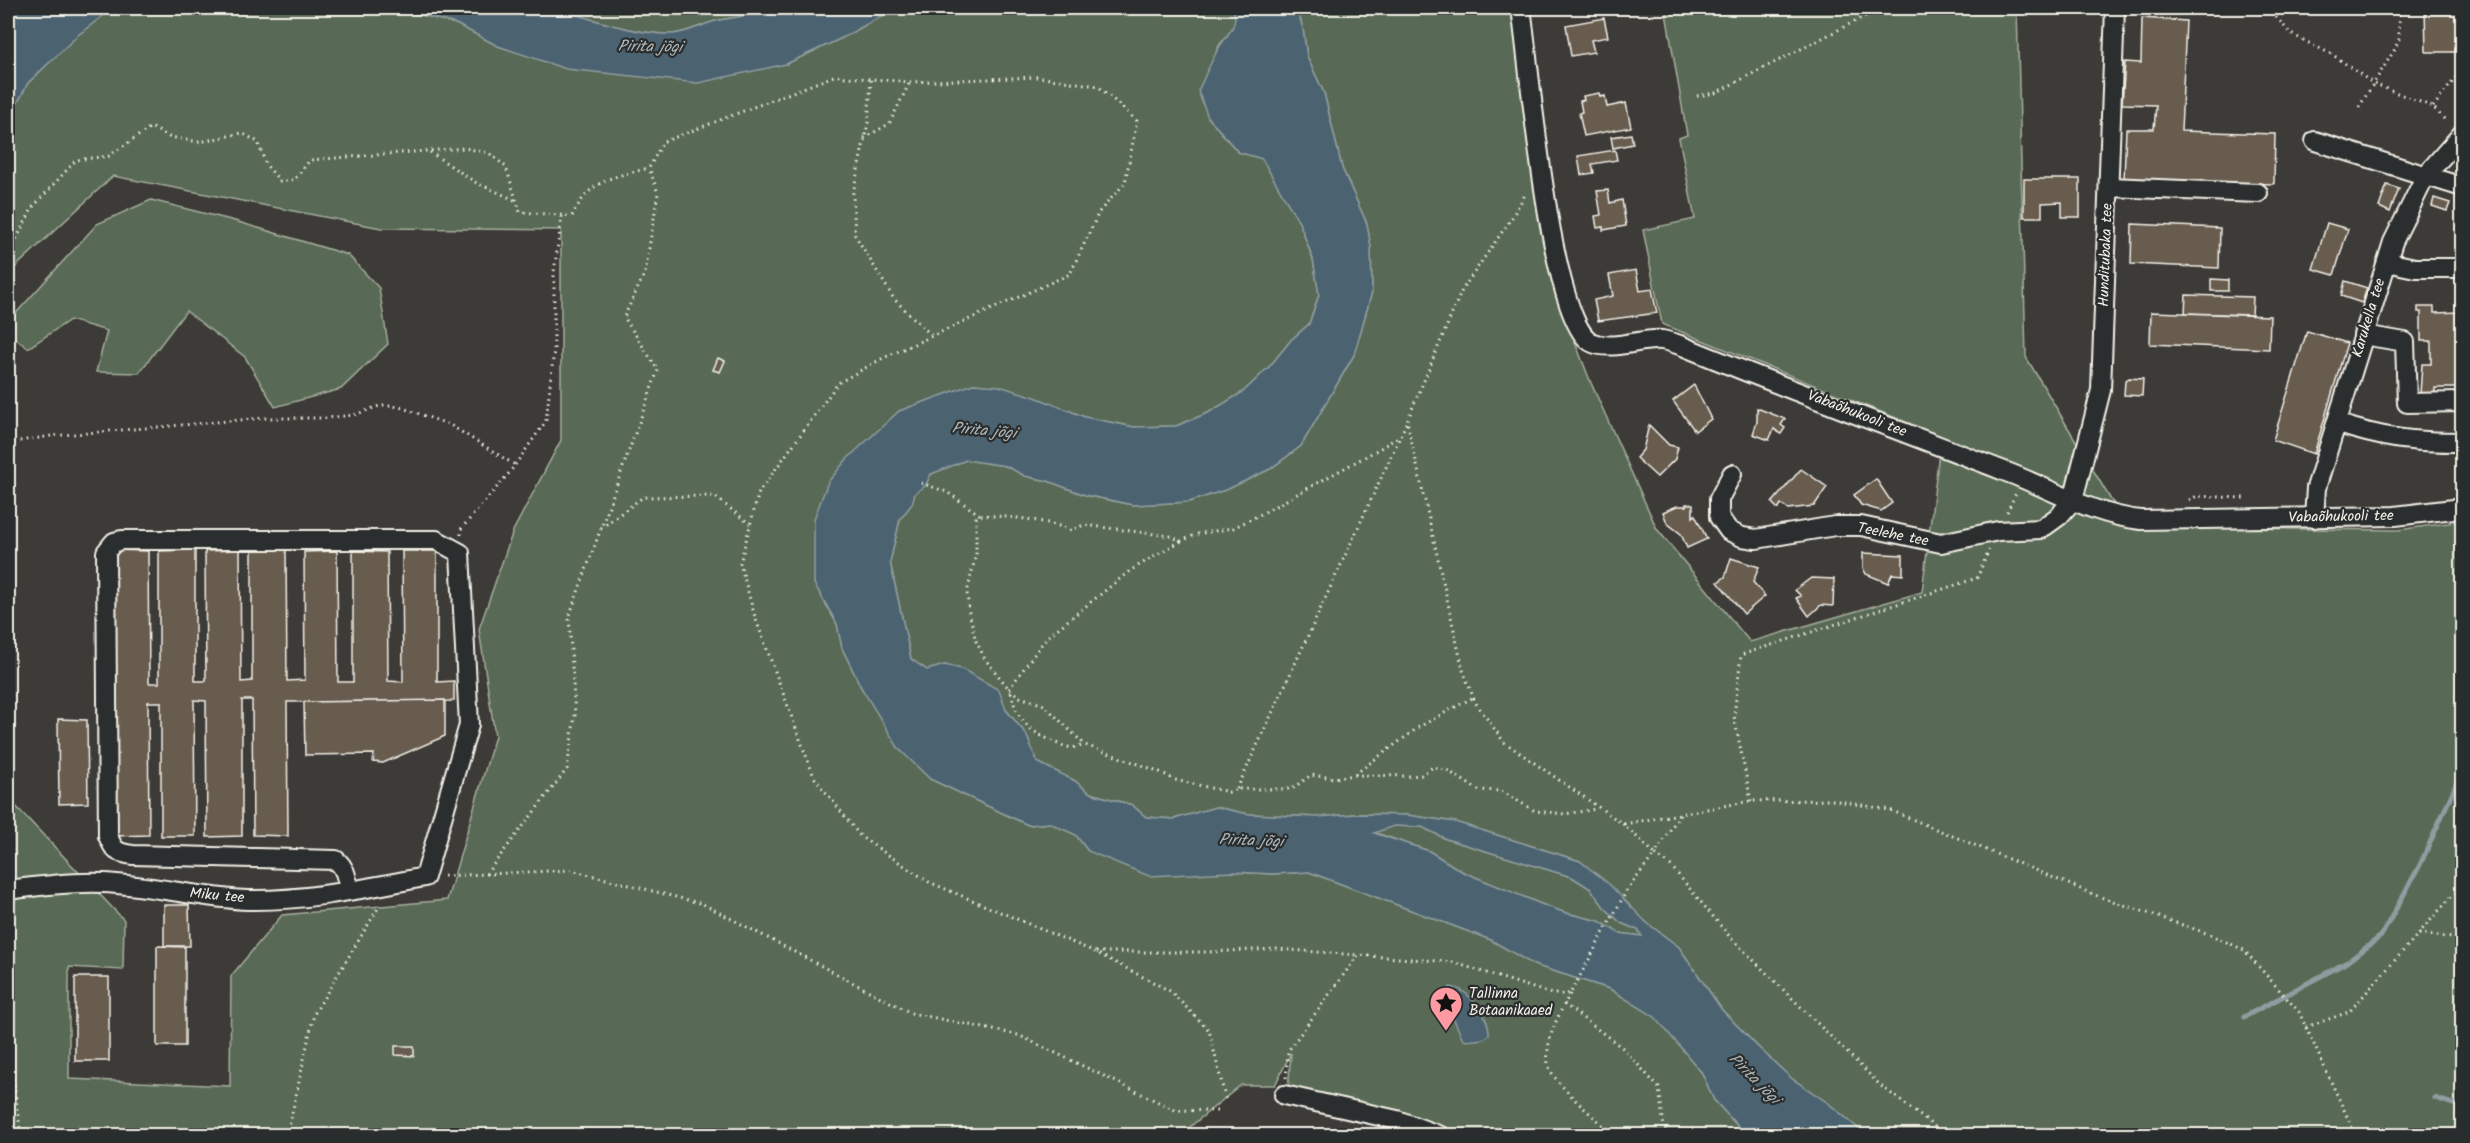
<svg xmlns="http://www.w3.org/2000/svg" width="2470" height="1143" viewBox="0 0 2470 1143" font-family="Kalam,sans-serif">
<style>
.green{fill:#596b54;stroke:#a6ae9e;stroke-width:1.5}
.water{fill:#4c6370;stroke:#8f9ca0;stroke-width:1.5;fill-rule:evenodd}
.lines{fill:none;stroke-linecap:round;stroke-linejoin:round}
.stream{stroke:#8f9ca0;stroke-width:5}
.building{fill:#685c4f;stroke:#f4f1e8;stroke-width:1.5}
.minor-casing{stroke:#f4f1e8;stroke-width:22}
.path{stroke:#f4f1e8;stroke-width:3;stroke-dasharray:1.5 4.5;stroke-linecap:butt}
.minor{stroke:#2a2d2e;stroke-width:18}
.labels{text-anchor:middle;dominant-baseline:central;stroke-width:4.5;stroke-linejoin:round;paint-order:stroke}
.street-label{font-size:15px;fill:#f4f1e8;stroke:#2a2d2e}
.poi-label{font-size:15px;fill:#f4f1e8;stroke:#2a2d2e;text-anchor:start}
.water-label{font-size:16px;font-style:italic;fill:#b1b8b8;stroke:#2a2d2e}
</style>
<rect width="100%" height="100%" fill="#3d3b38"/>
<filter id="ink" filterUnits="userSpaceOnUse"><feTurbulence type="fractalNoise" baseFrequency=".0167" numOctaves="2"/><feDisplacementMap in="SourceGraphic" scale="12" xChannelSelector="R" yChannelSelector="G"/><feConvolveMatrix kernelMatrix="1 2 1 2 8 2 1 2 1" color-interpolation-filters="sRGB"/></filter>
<g filter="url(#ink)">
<!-- green -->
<g class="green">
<path d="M113,8h282l61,16 42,22 32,10 256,8 56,-26 54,-30h337c8,23 -9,25 -16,42 -6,17 -7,48 -9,67l30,35 24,6 38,66 13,35 6,36 -10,29 -18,16 -21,26 -27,26 -35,21 -32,13 -42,1 -49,-10 -46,-18 -40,-12 -25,-3 -75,27 -85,172 23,41 5,24 20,41 68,90 98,46 22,-2 26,12 12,16 145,21 40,2 36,-2 182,68 43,25 76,24 45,27 47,57 12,27 32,35h-273l-185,-44 3,-38 -16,32h-34l-61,50h-1172v-337l116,122 -1,50 -54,-3v112l161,7 1,-110 51,-61 165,-15 48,-164 -16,-107 34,-98 48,-91v-210l-180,-2 -268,-52 -105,98v-153l20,-38 50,-48z"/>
<path d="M558,8h207c-13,9 -33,9 -49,13 -14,3 -30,13 -45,13 -30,1 -84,-15 -113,-26z"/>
<path d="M1297,8h216l45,291 33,84 66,146 93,113 172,-50 19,-156 -279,-112 -19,-94 52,-11 -16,-81 8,-3 -21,-122 26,-5h325l9,349 85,143 20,27 267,3 64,-9v614h-596l-38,-32 -37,-25 -33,-31 -36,-37 -43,-63 -32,-24 -67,-62 -125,-39 -48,-7 -51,-1 -38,3 -70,-3 -32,-7 -42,12 -28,-2 -14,-12 -42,-12 -15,-12 -38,-19 -11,-28 -20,-24 -7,-20 -54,-25 -18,5 -16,-11 -21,-97 10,-43 12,-15 3,-11 10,-7 6,-12 35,-14 40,6 19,10 23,5 37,14 48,10 56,-3 39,-13 42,-20 31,-23 53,-91 18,-63 -1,-44 -4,-24 -25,-56 -18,-75 -17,-36 -4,-28z"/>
<path d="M151,200l84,21 113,34 31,33 9,56 -47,45 -66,18 -30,-50 -59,-46 -47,62 -43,-1 11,-41 -37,-11 -42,28 -20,-15v-11l89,-98z"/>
<path d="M1394,826l28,1 24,12 126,38 19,12 13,18 17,16 17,7 4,6 -23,-3 -20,-12 -33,-8 -25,-9 -78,-32 -34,-21 -56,-19z"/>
</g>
<!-- water -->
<g class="water">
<path d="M15,8h98l-35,27 -50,48 -20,38v-105z"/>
<path d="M395,8h163c29,11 83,27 113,26 15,0 31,-10 45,-13 16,-4 36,-4 49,-13h131l-54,30 -56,26 -88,19 -132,-14 -68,-23 -42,-22z"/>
<path d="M1233,8h64l6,21 4,28 17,36 18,75 25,56 4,24 1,44 -18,63 -53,91 -31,23 -42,20 -39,13 -56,3 -48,-10 -37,-14 -23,-5 -19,-10 -40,-6 -35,14 -6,12 -10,7 -3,11 -12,15 -10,43 21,97 16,11 18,-5 17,4 37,21 7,20 20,24 11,28 38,19 15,12 42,12 14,12 28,2 42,-12 32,7 70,3 38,-3 51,1 48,7 125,39 29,23 38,39 32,24 43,63 36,37 33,31 37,25 38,32h-120l-32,-35 -12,-27 -47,-56 -45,-28 -76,-24 -43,-25 -182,-68 -36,2 -40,-2 -84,4 -61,-25 -12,-16 -26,-12 -22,2 -98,-46 -31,-30 -37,-60 -20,-41 -5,-24 -23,-41v-64l14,-37 19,-23 52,-48 74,-27 26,2 36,11 50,20 49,10 42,-1 32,-13 35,-21 27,-26 21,-26 18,-16 10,-29 -6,-36 -13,-35 -38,-65 -24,-7 -30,-35 -10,-26c6,-13 12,-27 19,-40 8,-16 23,-24 16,-43zM1394,826l28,1 24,12 126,38 19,12 13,18 17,16 17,7 4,6 -23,-3 -20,-12 -33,-8 -25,-9 -78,-32 -34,-21 -55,-18z"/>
<path d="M1450,987c18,1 40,30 39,48l-6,4 -17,2 -4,-3 -12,-28z"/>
</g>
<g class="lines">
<!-- stream -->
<g class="stream">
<path d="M1298,11l6,-3"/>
<path d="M2244,1017l105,-56 32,-25 39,-71 42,-94"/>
<path d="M2435,1098l27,9"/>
</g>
</g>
<!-- building -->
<g class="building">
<path d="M2425,8h37v44h-36z"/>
<path d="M1604,18l4,19 -17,3 3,12 -23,4 -5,-31z"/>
<path d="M2142,18l44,3 -5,110 94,3 -1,50 -150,-5 2,-50h28l2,-24 -34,-1 3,-42 16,1z"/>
<path d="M1599,93l1,4 5,-1 2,11 19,-4 5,24 -47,9 -5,-23 3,-1 -2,-11 4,-1 -1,-4z"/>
<path d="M1631,134l2,10 -20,4 -2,-11z"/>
<path d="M1615,150l2,10 -25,4 2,9 -13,2 -3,-19z"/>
<path d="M2024,179h56v38h-18v-15l-20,1v14h-18z"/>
<path d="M2387,185l12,4 -9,23 -11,-5z"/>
<path d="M1608,190l2,13 12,-3 4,26 -23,4v-3l-6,1 -2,-12 6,-1 -4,-24z"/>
<path d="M2434,198l16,5 -3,8 -15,-5z"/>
<path d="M2327,223l21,6 -14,46 -21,-6z"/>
<path d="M2132,224l88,4 -1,40 -88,-4z"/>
<path d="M1636,270l4,21 12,-2 5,24 -59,8 -4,-21 19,-4 -4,-21z"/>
<path d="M2211,279l17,1v11h-17z"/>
<path d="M2345,281l22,7 -5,15 -21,-7z"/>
<path d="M2186,295l67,2 -1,18 -67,-2z"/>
<path d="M2418,307h16v6l28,-1v76h-27v6h-15l2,-30h9v-23h-10v-29h-3z"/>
<path d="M2151,312l119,4 -1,33 -119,-5z"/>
<path d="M2307,331l40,12 -33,111 -41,-14z"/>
<path d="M718,358l7,3 -5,11 -7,-2z"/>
<path d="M2129,378l14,1 -1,17 -18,-1 1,-14z"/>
<path d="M1694,385l17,34 -16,12 -22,-30z"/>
<path d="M1757,408l28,11 -4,6 4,3 -4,6 -7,-5 -5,11 -16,-6 4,-12z"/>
<path d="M1649,425l20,20 9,2 -3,12 -18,18 -21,-19 7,-8z"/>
<path d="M1801,469l26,18 -13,19 -26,3 -7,-5 -3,5 -6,-6z"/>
<path d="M1876,479l16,24 -11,8 -20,-6 -7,-10z"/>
<path d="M1686,504h7v13l2,-2 12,24 -20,9 -6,-14 -14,-11 -4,-11 14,-6h9z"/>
<path d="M113,550l35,1 1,132h10v-132l36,-1v131h11l-1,-130 35,-1 1,132 11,-1v-131h34l1,131 18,-1 -1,-128 33,-1 1,131h15v-131l34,1 1,129 15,1 -1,-131h35v131l17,-1v20l-167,1 1,134 -35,-1 -1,-135h-10v136l-35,1 -1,-136 -12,-1 1,136h-34v-134h-13l1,133 -35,1z"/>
<path d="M1863,553l40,2v20l-11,-1 -4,9 -22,-9 -3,-6z"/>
<path d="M1731,558l28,9 -6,15 12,14 -21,18 -26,-32 7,-5z"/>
<path d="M1811,578l23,1 -1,27 -12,-1 -12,11 -13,-18 5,-2 -6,-6z"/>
<path d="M445,700v36l-62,27 -10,-1 1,-8 -69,1 -1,-53z"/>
<path d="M58,719l29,1 1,83 -29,1z"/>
<path d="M164,905h25l1,41h-26z"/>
<path d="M157,946l28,1v99h-28z"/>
<rect x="75" y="977" width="34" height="84"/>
<path d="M395,1046h19v10l-19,-1z"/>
</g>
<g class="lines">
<!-- minor casing -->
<g class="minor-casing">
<g id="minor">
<path d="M1521,8c8,51 29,319 72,335 21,8 48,-5 69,-3 6,1 12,3 18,5 107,44 216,84 324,126 46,17 88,44 137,49l254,-4 67,-8"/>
<path d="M2315,141l147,46"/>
<path d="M2109,187l149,6"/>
<path d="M2387,262l28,6h47"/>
<path d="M2363,335l42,7 2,61 55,-1"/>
<path d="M2336,423c48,16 76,19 126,19"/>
<path d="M1732,474l-13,25v18l10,14 13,6 14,2 79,-13h26l80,17 57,-12 43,-2 18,-13 14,-16 28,-110 14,-382"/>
<path d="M2314,518l2,-30 77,-246 33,-67 36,-41"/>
<path d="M8,890c31,-4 63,-8 95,-7 49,2 97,15 145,17 60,1 119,-12 177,-23l44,-152 -9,-172 -24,-13h-314l-8,2 -8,10 2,284c6,15 9,17 25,19l203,5c10,8 12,19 12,31"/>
<path d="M1284,1095l113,25 44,16"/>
</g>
</g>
<!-- path -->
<g class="path">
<path d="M2268,8l23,26 42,21 41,29 59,23 14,15"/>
<path d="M871,80l-3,43 -15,70 2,42 39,64 38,37"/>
<path d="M1697,96l18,-3 166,-85"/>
<path d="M2359,107l36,-58 4,-10v-31"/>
<path d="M2433,107l29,-37"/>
<path d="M864,138l25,-14 21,-42"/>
<path d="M430,152l45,30 42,19"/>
<path d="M8,255l25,-48 43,-47 33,-4 42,-29 18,10 31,5 42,-9 16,9 8,23 14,16 14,-1 16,-20 155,-12 24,5 17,14 14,45 52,4c20,-38 38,-38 77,-48"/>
<path d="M1406,423l-5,12 -22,14 -118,65 -28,14 -36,6 -16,7 -11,-5 -86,-11 -13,5c-29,-11 -60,-13 -91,-15l-4,3v36l-9,39 2,19 7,29 9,18 24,30 11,8 24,8 41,40 73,26 17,9 54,12 8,-3h55l19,-14 24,3 19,-3 55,1 12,-1 12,-8 14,3 31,20 23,1 34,20 30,3 32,-5"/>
<path d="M8,443l43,-7 213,-18h61l29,-3 28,-10 18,2 50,18 65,40"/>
<path d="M921,483l26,9 33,23"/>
<path d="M2189,500l8,-4 47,2"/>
<path d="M2007,512l9,-19"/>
<path d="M601,528l42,-31 71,-1 36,28"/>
<path d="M461,535v-6l49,-57 36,-51 8,-71v-78l8,-56"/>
<path d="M1009,689l37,-51 85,-68 50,-29"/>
<path d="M1011,692c4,22 15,37 35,46 15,7 22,13 39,7"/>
<path d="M1355,774l64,-47 53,-29"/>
<path d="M1237,789l163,-352"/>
<path d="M1751,801l-17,-85 7,-61 236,-77 12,-28"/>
<path d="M1680,814l-25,40 16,12 59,71 151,149 66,50"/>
<path d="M1624,824l127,-23 81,-1 58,10 205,85 114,39 35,16 55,62 57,124"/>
<path d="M486,874l81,-105 8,-54 -6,-98 89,-247 -34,-53 21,-44 13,-80 -9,-25 14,-26 171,-66 76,6 127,-5 61,9 39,35 -12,62 -26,29 -29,62 -187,84 -45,25 -79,109 -19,71 15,54 59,160 47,60 68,45 166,70 75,39 39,39 17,71"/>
<path d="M444,876l127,-6 132,34 208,109 107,22 157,75 42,1"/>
<path d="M2419,934l43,5"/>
<path d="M1096,952h112l68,-3 82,6"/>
<path d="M1570,994c-11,20 -25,45 -22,70 3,18 52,58 67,72"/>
<path d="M1564,1004l60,45 35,39 5,39 9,9"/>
<path d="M2306,1027l43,-15 103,-116 10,-7"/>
<path d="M8,1037l13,99"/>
<path d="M1286,1078l2,-27 70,-96 94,7 100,32h18l57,-104 28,-36 -32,-30 -119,-82 -29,-40 -12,-32 -56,-249 55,-131 49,-71 15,-26"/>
<path d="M287,1136l27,-122 66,-109"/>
</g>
<!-- minor -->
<use href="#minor" class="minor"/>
</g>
</g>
<!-- icons -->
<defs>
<g id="sight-pin" transform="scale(1.725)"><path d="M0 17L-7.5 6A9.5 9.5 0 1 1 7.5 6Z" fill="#ff9aa2" stroke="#2a2d2e"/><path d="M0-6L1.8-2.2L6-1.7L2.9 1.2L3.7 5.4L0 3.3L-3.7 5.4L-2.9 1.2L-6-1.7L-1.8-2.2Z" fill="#111"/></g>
</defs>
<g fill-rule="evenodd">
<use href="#sight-pin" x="1446" y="1003"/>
</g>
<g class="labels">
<!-- street labels -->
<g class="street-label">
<text transform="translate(2106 255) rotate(-88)">Hunditubaka tee</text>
<text transform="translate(2369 318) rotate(-73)">Karukella tee</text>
<text transform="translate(1857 414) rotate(21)">Vabaõhukooli tee</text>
<text transform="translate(2341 517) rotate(-1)">Vabaõhukooli tee</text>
<text transform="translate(1893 535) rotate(11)">Teelehe tee</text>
<text transform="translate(217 896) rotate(5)">Miku tee</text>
</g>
<!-- poi labels -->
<g class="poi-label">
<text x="1469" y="994">Tallinna<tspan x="1469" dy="17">Botaanikaaed</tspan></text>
</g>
<!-- water labels -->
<g class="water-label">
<text transform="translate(650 47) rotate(1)">Pirita jõgi</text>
<text transform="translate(984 431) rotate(5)">Pirita jõgi</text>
<text transform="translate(1251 841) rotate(2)">Pirita jõgi</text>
<text transform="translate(1754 1079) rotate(45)">Pirita jõgi</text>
</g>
</g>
<!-- margin -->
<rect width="2470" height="1143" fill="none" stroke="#2a2d2e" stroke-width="30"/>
<rect x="15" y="15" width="2440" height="1113" fill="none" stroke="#f4f1e8" stroke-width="2" filter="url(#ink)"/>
</svg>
